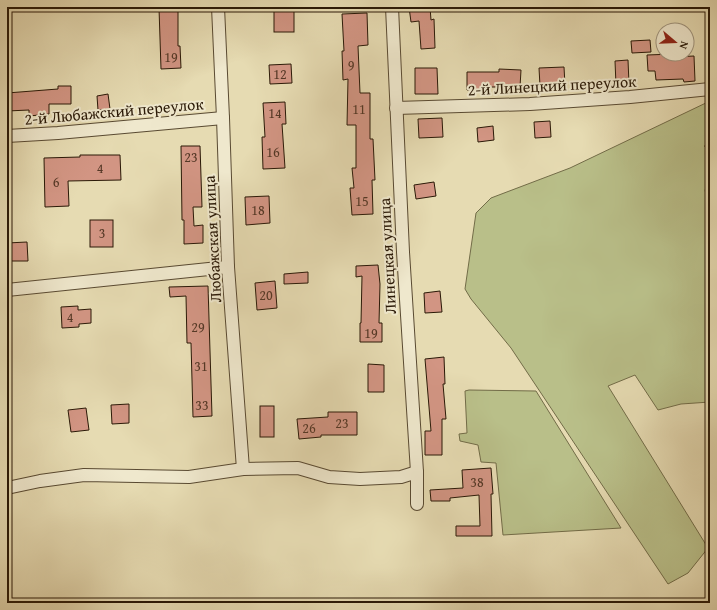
<svg xmlns="http://www.w3.org/2000/svg" width="717" height="610" viewBox="0 0 717 610" font-family="'Gentium Book Plus',serif">
<style>
.green{fill:#b9bf89;stroke:#726c48}
.building{fill:#d29583;stroke:#2a1907}
.lines{fill:none;stroke-linecap:round;stroke-linejoin:round}
.street-casing{stroke:#594a32;stroke-width:14}
.street{stroke:#efe8cd;stroke-width:12}
.labels{text-anchor:middle;dominant-baseline:central;stroke-width:4;stroke-linejoin:round;paint-order:stroke}
.number-label{font-size:14px;fill:#543826}
.street-label{font-size:16px;fill:#2a1907;stroke:#efe8cd}
</style>
<rect width="100%" height="100%" fill="#e6dbb2"/>
<filter id="stains"><feTurbulence type="fractalNoise" baseFrequency=".005" numOctaves="4"/><feColorMatrix values="0 0 0 0 .2 0 0 0 0 .09 0 0 0 0 .02 0 0 0 .5 -.17"/></filter>
<radialGradient id="worn" r=".72"><stop offset=".6" stop-color="#630" stop-opacity="0"/><stop offset="1" stop-color="#630" stop-opacity=".3"/></radialGradient>
<!-- green -->
<g class="green">
<path d="M710,101v42l-6,3 6,6v29l-5,9 5,22v190l-29,2 -23,6 -23,-35 -27,11 100,162 -20,25 -20,11 -157,-236 -40,-49 -6,-10 11,-76 15,-15 79,-30z"/>
<path d="M469,390l67,1 85,137 -118,7 -7,-72 -15,-1 -3,-17 -18,-4 -1,-7 8,-1 -2,-42z"/>
</g>
<!-- building -->
<g class="building">
<path d="M178,7v39h2l1,22 -20,1 -2,-61z"/>
<rect x="274" y="7" width="20" height="25"/>
<path d="M409,7h21l1,13 3,-1 1,29 -14,1 -2,-28 -8,1z"/>
<path d="M367,13l1,32 -10,1 2,47h10v46h3l2,41h-3l1,34 -21,1 -2,-27h4l-2,-20h4v-43h-9l1,-46 -5,1 -1,-29h2l-2,-37z"/>
<path d="M650,40l1,12 -19,1 -1,-12z"/>
<path d="M674,54v3l20,-1 1,25 -11,1 -1,-3 -27,1 -1,-9h-7l-1,-16z"/>
<path d="M628,60l1,24 -13,1 -1,-24z"/>
<path d="M291,64l1,19 -22,1 -1,-19z"/>
<path d="M564,67l1,18 -25,1 -1,-18z"/>
<path d="M415,68h22l1,26h-23z"/>
<path d="M499,69l22,1 -1,17h-31v3h-22v-18h32z"/>
<path d="M58,86h13v18h-22v10l-20,2v-6l-22,1v-18l51,-4z"/>
<path d="M108,94l2,15 -12,1 -1,-14z"/>
<path d="M285,102l1,22h-4l3,44 -22,1 -1,-32h3l-2,-34z"/>
<path d="M442,118l1,19 -24,1 -1,-19z"/>
<path d="M550,121l1,16 -16,1 -1,-16z"/>
<path d="M493,126l1,14 -16,2 -1,-14z"/>
<path d="M181,146h19l2,61h-9l1,19 9,-1v18l-19,1v-24h-2z"/>
<path d="M80,155h40l1,25 -53,1 1,25 -24,1 -1,-49 36,-1z"/>
<path d="M434,182l2,14 -20,3 -2,-14z"/>
<path d="M269,196l1,27 -24,2 -1,-28z"/>
<rect x="90" y="220" width="23" height="27"/>
<path d="M27,242l1,19h-21v-18z"/>
<path d="M378,265l2,19 -1,39h3v19h-22v-19h1l1,-47 -6,1v-11z"/>
<path d="M308,272v11l-24,1v-10z"/>
<path d="M275,281l2,27 -20,2 -2,-27z"/>
<path d="M208,286l4,130 -19,1 -2,-74h-4l-1,-47 -16,1 -1,-10z"/>
<path d="M440,291l2,21 -17,1 -1,-20z"/>
<path d="M78,306v4l13,-1v14l-12,1v3l-17,1 -1,-21z"/>
<path d="M444,357l1,27h-2l3,35h-4v36h-17v-24h6l-6,-72z"/>
<path d="M368,364l16,1v27h-16z"/>
<path d="M129,404v19l-17,1 -1,-19z"/>
<rect x="260" y="406" width="14" height="31"/>
<path d="M86,408l3,22 -18,2 -3,-22z"/>
<path d="M328,412h29v23h-36v2l-22,2 -2,-20 31,-2z"/>
<path d="M491,468l2,26h-2l1,42h-36v-10h24l-1,-31 -29,3v3h-19l-1,-11 33,-2 -1,-18z"/>
</g>
<g class="lines">
<!-- street casing -->
<g class="street-casing">
<g id="street">
<path d="M218,7l5,111 5,149 15,202"/>
<path d="M392,7l11,245 14,220v32"/>
<path d="M396,108l134,-4 100,-7 80,-8"/>
<path d="M7,136l51,-3 165,-15"/>
<path d="M7,290l221,-23"/>
<path d="M7,488l33,-7 44,-6 105,2 54,-8 55,-1 31,9 31,2 41,-2 16,-5"/>
</g>
</g>
<!-- street -->
<use href="#street" class="street"/>
</g>
<g class="labels">
<!-- number labels -->
<g class="number-label">
<text x="171" y="57">19</text>
<text x="351" y="65">9</text>
<text x="280" y="74">12</text>
<text x="359" y="109">11</text>
<text x="275" y="113">14</text>
<text x="273" y="152">16</text>
<text x="191" y="157">23</text>
<text x="100" y="168">4</text>
<text x="56" y="182">6</text>
<text x="362" y="201">15</text>
<text x="258" y="210">18</text>
<text x="102" y="233">3</text>
<text x="266" y="295">20</text>
<text x="70" y="317">4</text>
<text x="198" y="327">29</text>
<text x="371" y="333">19</text>
<text x="201" y="366">31</text>
<text x="202" y="405">33</text>
<text x="342" y="423">23</text>
<text x="309" y="428">26</text>
<text x="477" y="482">38</text>
</g>
<!-- street labels -->
<g class="street-label">
<text transform="translate(552 85) rotate(-3)">2-й Линецкий переулок</text>
<text transform="translate(114 111) rotate(-5)">2-й Любажский переулок</text>
<text transform="translate(212 239) rotate(-93)">Любажская улица</text>
<text transform="translate(387 256) rotate(-93)">Линецкая улица</text>
</g>
</g>
<!-- margin -->
<rect width="717" height="610" fill="none" stroke="#e6dbb2" stroke-width="24"/>
<rect x="8" y="8" width="701" height="594" fill="none" stroke="#2a1907" stroke-width="2"/>
<rect x="12" y="12" width="693" height="586" fill="none" stroke="#2a1907"/>
<!-- north arrow -->
<g transform="translate(675 42) rotate(109)"><circle r="19" fill="#efe8cd" stroke="#a0957e"/>
<path d="M0-3L7 15L0 10L-7 15Z" fill="#8f2418"/>
<text y="-6" font-size="11" font-weight="bold" text-anchor="middle" fill="#2a1907">N</text>
</g>
<rect width="100%" height="100%" filter="url(#stains)"/>
<rect width="100%" height="100%" fill="url(#worn)"/>
</svg>
